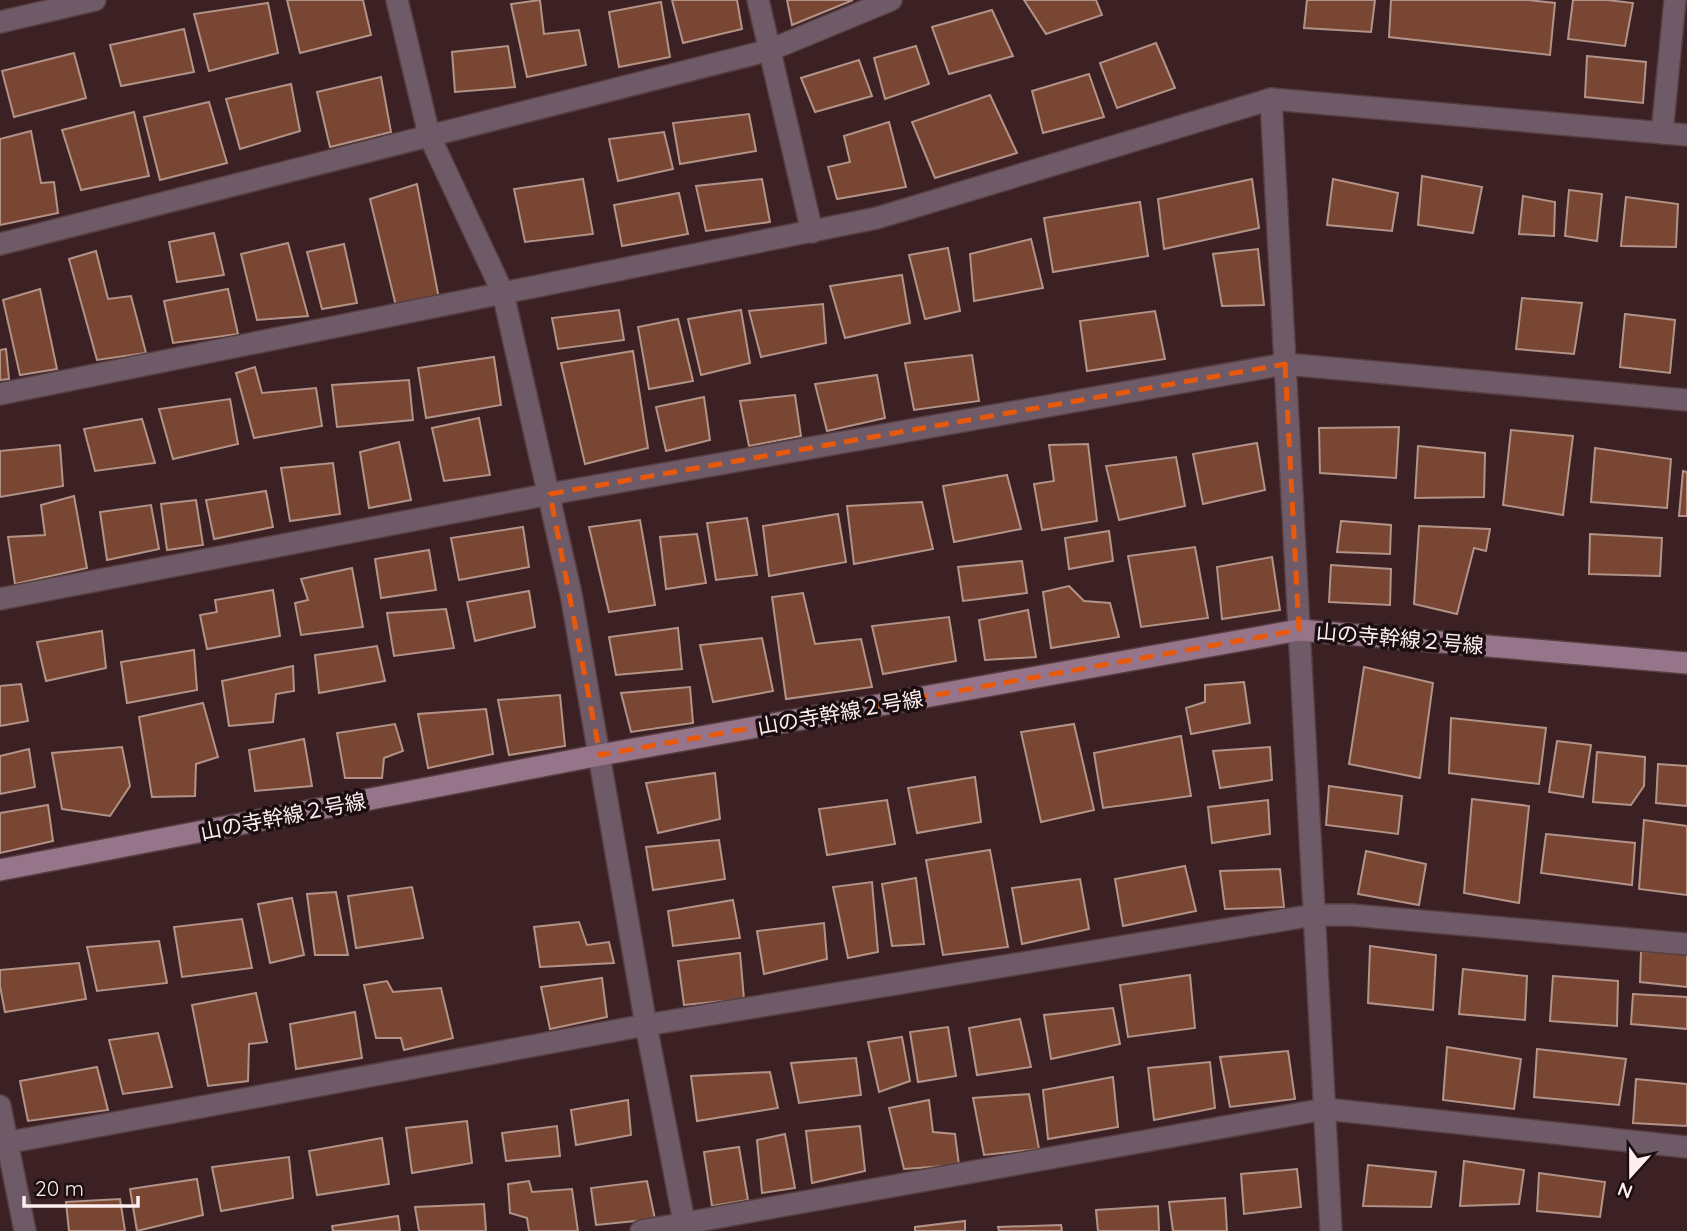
<svg xmlns="http://www.w3.org/2000/svg" width="1687" height="1231" viewBox="0 0 1687 1231" font-family="Quicksand,'Noto Sans JP',sans-serif">
<style>
.building{fill:#784633;stroke:#b39387;stroke-width:2}
.lines{fill:none;stroke-linecap:round;stroke-linejoin:round}
.street-casing{stroke:#573e40;stroke-width:24}
.secondary-casing{stroke:#573e40;stroke-width:24}
.street{stroke:#6f5a67;stroke-width:21}
.secondary{stroke:#967489;stroke-width:21}
.marked{fill:none;stroke:#e8590c;stroke-width:5;stroke-dasharray:14 9;stroke-linejoin:round}
.labels{text-anchor:middle;dominant-baseline:central;stroke-width:7;stroke-linejoin:round;paint-order:stroke}
.street-label{font-size:21px;fill:#fdeeef;stroke:#1b0e10}
</style>
<rect width="100%" height="100%" fill="#3c2124"/>
<!-- building -->
<g class="building">
<path d="M287,0h76l8,35 -71,18z"/>
<path d="M540,0l4,34 35,-4 7,35 -59,12 -16,-73z"/>
<path d="M672,0h65l5,29 -59,14z"/>
<path d="M787,0h66l-61,25z"/>
<path d="M1024,0h72l6,15 -56,19z"/>
<path d="M1307,0h68l-4,32 -67,-4z"/>
<path d="M1391,0h137l27,3 -5,52 -161,-18z"/>
<path d="M1573,0h34l26,3 -8,43 -57,-7z"/>
<path d="M661,2l9,55 -51,10 -10,-55z"/>
<path d="M268,3l10,50 -69,18 -15,-57z"/>
<path d="M992,10l21,46 -64,18 -17,-47z"/>
<path d="M184,29l10,43 -73,14 -11,-41z"/>
<path d="M1156,43l19,45 -58,20 -17,-45z"/>
<path d="M508,46l7,41 -60,5 -3,-40z"/>
<path d="M916,46l13,38 -44,15 -11,-41z"/>
<path d="M74,53l12,45 -72,19 -12,-46z"/>
<path d="M1587,56l59,6 -3,41 -58,-6z"/>
<path d="M859,60l13,36 -57,16 -14,-34z"/>
<path d="M1089,74l15,43 -61,16 -11,-42z"/>
<path d="M381,77l10,55 -61,15 -13,-55z"/>
<path d="M291,84l9,47 -60,18 -14,-50z"/>
<path d="M990,95l27,58 -82,25 -23,-56z"/>
<path d="M209,102l18,61 -67,17 -16,-63z"/>
<path d="M134,112l15,64 -68,14 -19,-60z"/>
<path d="M749,114l7,37 -76,13 -7,-41z"/>
<path d="M889,122l17,65 -69,12 -9,-32 22,-5 -6,-26z"/>
<path d="M31,131l10,52 13,-1 4,31 -58,12v-86z"/>
<path d="M664,132l9,37 -55,12 -9,-42z"/>
<path d="M1422,176l60,11 -9,46 -55,-8z"/>
<path d="M583,179l10,55 -68,8 -11,-53z"/>
<path d="M762,179l8,43 -64,9 -10,-45z"/>
<path d="M1252,179l7,49 -95,21 -6,-50z"/>
<path d="M1333,179l65,14 -6,38 -65,-6z"/>
<path d="M417,184l22,115 -43,7 -26,-107z"/>
<path d="M1569,190l33,4 -5,47 -32,-5z"/>
<path d="M679,193l9,41 -66,12 -8,-41z"/>
<path d="M1523,196l32,6 -1,34 -35,-2z"/>
<path d="M1626,197l52,7 -2,43 -55,-1z"/>
<path d="M1140,202l8,54 -95,16 -9,-54z"/>
<path d="M214,233l10,42 -47,7 -8,-40z"/>
<path d="M1031,239l12,49 -69,13 -4,-47z"/>
<path d="M288,243l20,73 -51,4 -16,-66z"/>
<path d="M344,244l13,59 -35,6 -15,-57z"/>
<path d="M948,248l12,63 -35,8 -16,-64z"/>
<path d="M1258,249l6,56 -42,1 -9,-52z"/>
<path d="M96,251l12,48 23,-3 15,57 -49,7 -28,-101z"/>
<path d="M902,275l8,48 -65,15 -15,-52z"/>
<path d="M40,289l17,80 -37,6 -17,-75z"/>
<path d="M228,289l10,45 -65,9 -9,-42z"/>
<path d="M1522,298l60,5 -8,51 -58,-5z"/>
<path d="M823,304l3,39 -65,14 -12,-46z"/>
<path d="M619,310l5,30 -66,9 -6,-31z"/>
<path d="M741,310l9,53 -49,12 -13,-56z"/>
<path d="M1155,311l10,48 -78,12 -7,-50z"/>
<path d="M1625,314l50,6 -5,53 -50,-6z"/>
<path d="M678,319l15,62 -44,8 -11,-62z"/>
<path d="M6,349l3,30 -9,1v-30z"/>
<path d="M633,351l15,97 -63,16 -24,-101z"/>
<path d="M972,355l7,46 -65,9 -9,-47z"/>
<path d="M494,357l7,48 -75,13 -8,-50z"/>
<path d="M255,367l7,26 54,-5 6,38 -68,12 -18,-65z"/>
<path d="M877,375l8,43 -58,13 -12,-47z"/>
<path d="M409,380l4,40 -76,7 -5,-42z"/>
<path d="M795,395l6,41 -52,10 -9,-45z"/>
<path d="M704,397l6,43 -44,11 -10,-44z"/>
<path d="M230,399l8,45 -65,15 -14,-50z"/>
<path d="M479,418l11,57 -46,6 -12,-53z"/>
<path d="M142,419l13,44 -60,8 -11,-42z"/>
<path d="M1399,427l-3,51 -76,-5 -1,-45z"/>
<path d="M1511,430l62,6 -10,79 -60,-10z"/>
<path d="M399,442l12,58 -42,8 -9,-56z"/>
<path d="M1257,443l8,47 -62,14 -10,-50z"/>
<path d="M1088,444l9,77 -55,9 -8,-46 20,-3 -5,-36z"/>
<path d="M60,445l3,41 -63,11v-46z"/>
<path d="M1418,446l67,7 -1,44 -69,1z"/>
<path d="M1595,448l76,11 -4,49 -76,-6z"/>
<path d="M1176,457l9,49 -66,14 -13,-54z"/>
<path d="M333,463l7,51 -50,7 -9,-53z"/>
<path d="M1683,471l4,1v44h-8z"/>
<path d="M1007,475l14,54 -67,13 -11,-56z"/>
<path d="M266,491l7,36 -59,12 -8,-39z"/>
<path d="M74,496l13,72 -72,16 -7,-47 37,-2 -4,-30z"/>
<path d="M196,500l7,45 -36,5 -6,-46z"/>
<path d="M922,502l11,47 -79,15 -7,-58z"/>
<path d="M151,505l8,44 -52,11 -7,-48z"/>
<path d="M838,514l8,48 -77,14 -6,-50z"/>
<path d="M747,518l10,57 -41,5 -9,-57z"/>
<path d="M640,520l15,85 -46,7 -20,-85z"/>
<path d="M1341,521l50,4 -1,29 -53,-2z"/>
<path d="M1419,526l71,3 -4,22 -12,-3 -17,66 -43,-10z"/>
<path d="M523,527l6,40 -70,13 -8,-42z"/>
<path d="M1109,531l4,30 -44,8 -4,-31z"/>
<path d="M697,534l9,49 -40,6 -6,-52z"/>
<path d="M1590,534l72,4 -2,38 -71,-2z"/>
<path d="M1195,547l13,71 -67,9 -13,-71z"/>
<path d="M429,550l7,40 -55,8 -6,-39z"/>
<path d="M1272,557l8,53 -58,9 -5,-52z"/>
<path d="M1022,561l5,32 -64,8 -5,-34z"/>
<path d="M1331,565l60,4 -1,36 -61,-3z"/>
<path d="M352,568l11,59 -62,8 -6,-32 13,-3 -7,-21z"/>
<path d="M1069,586l15,15 26,2 9,34 -68,11 -8,-56z"/>
<path d="M273,590l7,46 -73,13 -7,-34 17,-3 -2,-12z"/>
<path d="M529,591l6,36 -60,14 -8,-39z"/>
<path d="M803,593l12,51 46,-5 11,48 -86,12 -14,-102z"/>
<path d="M446,609l8,39 -60,8 -7,-43z"/>
<path d="M1028,610l8,47 -51,3 -6,-40z"/>
<path d="M949,617l7,44 -73,13 -11,-48z"/>
<path d="M678,628l4,41 -66,6 -7,-38z"/>
<path d="M102,631l4,37 -60,13 -9,-39z"/>
<path d="M762,638l11,53 -60,11 -13,-57z"/>
<path d="M377,646l8,35 -66,12 -4,-38z"/>
<path d="M194,650l3,40 -70,13 -6,-41z"/>
<path d="M293,666l1,25 -18,3 -3,28 -44,4 -7,-45z"/>
<path d="M1364,667l69,16 -13,95 -71,-14z"/>
<path d="M1244,682l6,41 -59,11 -5,-26 19,-6v-17z"/>
<path d="M21,684l7,37 -28,5v-40z"/>
<path d="M690,687l3,36 -62,9 -10,-39z"/>
<path d="M560,695l5,51 -56,9 -11,-55z"/>
<path d="M203,703l15,54 -22,7 -1,32 -43,1 -13,-80z"/>
<path d="M486,709l7,45 -65,14 -10,-54z"/>
<path d="M1451,718l95,10 -7,56 -90,-11z"/>
<path d="M395,724l8,27 -19,7 -2,20h-37l-8,-45z"/>
<path d="M1074,724l20,86 -53,12 -20,-90z"/>
<path d="M1181,736l10,60 -88,12 -9,-55z"/>
<path d="M304,739l8,47 -57,5 -6,-41z"/>
<path d="M1557,741l34,4 -8,52 -34,-5z"/>
<path d="M122,747l8,39 -20,30 -48,-7 -10,-56z"/>
<path d="M1270,747l2,33 -52,8 -7,-37z"/>
<path d="M29,749l6,38 -35,7v-38z"/>
<path d="M1597,752l48,5 -1,29 -13,19 -38,-3z"/>
<path d="M1658,764l29,2v40l-31,-3z"/>
<path d="M715,773l5,46 -62,14 -12,-50z"/>
<path d="M975,777l6,45 -64,11 -9,-45z"/>
<path d="M1329,786l73,10 -4,38 -72,-9z"/>
<path d="M1472,799l57,7 -10,97 -55,-10z"/>
<path d="M887,800l8,44 -68,11 -8,-46z"/>
<path d="M1268,800l2,34 -58,9 -4,-36z"/>
<path d="M48,805l5,36 -53,12v-40z"/>
<path d="M1644,820l43,6v69l-48,-6z"/>
<path d="M1546,834l89,9 -3,42 -91,-12z"/>
<path d="M719,840l6,39 -72,11 -7,-43z"/>
<path d="M990,850l18,97 -65,8 -17,-95z"/>
<path d="M1366,851l60,13 -7,41 -61,-11z"/>
<path d="M1185,866l11,45 -73,15 -8,-47z"/>
<path d="M1280,869l4,38 -59,2 -5,-38z"/>
<path d="M916,878l8,66 -32,2 -10,-62z"/>
<path d="M1080,879l9,50 -67,15 -10,-56z"/>
<path d="M872,882l6,70 -30,6 -15,-71z"/>
<path d="M412,887l11,51 -67,10 -8,-52z"/>
<path d="M336,892l12,63h-33l-8,-61z"/>
<path d="M292,898l12,57 -34,8 -12,-59z"/>
<path d="M733,900l7,38 -67,8 -5,-35z"/>
<path d="M242,919l10,49 -70,9 -8,-50z"/>
<path d="M579,922l8,23 22,-3 5,21 -74,4 -6,-40z"/>
<path d="M824,923l3,36 -63,15 -7,-43z"/>
<path d="M159,941l8,42 -70,8 -10,-44z"/>
<path d="M1370,946l66,9 -3,55 -65,-7z"/>
<path d="M1641,951l46,3v33l-47,-5z"/>
<path d="M740,953l4,46 -60,6 -6,-44z"/>
<path d="M79,963l7,36 -81,13 -5,-26v-16z"/>
<path d="M1463,969l64,7 -2,44 -66,-6z"/>
<path d="M1190,975l5,53 -67,9 -8,-52z"/>
<path d="M1553,976l65,5 -1,45 -67,-5z"/>
<path d="M602,978l5,39 -57,12 -9,-42z"/>
<path d="M387,981l6,11 48,-4 12,50 -49,12 -3,-12h-25l-12,-53z"/>
<path d="M256,993l11,49 -18,2 -1,37 -40,5 -16,-81z"/>
<path d="M1633,994l54,3v32l-56,-5z"/>
<path d="M1113,1008l7,36 -69,15 -7,-44z"/>
<path d="M355,1012l7,46 -66,11 -6,-45z"/>
<path d="M1020,1019l11,48 -54,8 -8,-47z"/>
<path d="M948,1027l8,49 -38,6 -8,-50z"/>
<path d="M158,1033l14,54 -49,7 -14,-54z"/>
<path d="M902,1037l8,44 -31,11 -11,-50z"/>
<path d="M1447,1047l74,12 -7,50 -71,-9z"/>
<path d="M1537,1049l89,10 -7,46 -85,-8z"/>
<path d="M1288,1051l7,48 -65,8 -10,-50z"/>
<path d="M856,1058l5,37 -62,8 -8,-40z"/>
<path d="M1210,1062l5,46 -61,12 -6,-52z"/>
<path d="M97,1067l11,43 -80,11 -8,-40z"/>
<path d="M770,1072l8,36 -81,13 -6,-45z"/>
<path d="M1113,1077l5,50 -70,12 -5,-49z"/>
<path d="M1636,1079l51,5v42l-54,-3z"/>
<path d="M1029,1094l10,55 -55,6 -11,-57z"/>
<path d="M628,1100l3,35 -55,10 -5,-35z"/>
<path d="M929,1100l4,32 22,2 4,31 -55,4 -15,-61z"/>
<path d="M467,1121l5,42 -60,10 -6,-45z"/>
<path d="M557,1126l3,30 -54,5 -4,-28z"/>
<path d="M860,1126l5,45 -53,12 -6,-52z"/>
<path d="M785,1134l10,54 -33,5 -5,-53z"/>
<path d="M382,1138l7,46 -72,11 -8,-44z"/>
<path d="M739,1147l9,53 -36,6 -8,-54z"/>
<path d="M289,1157l4,41 -72,13 -9,-44z"/>
<path d="M1464,1161l60,9 -5,34 -59,2z"/>
<path d="M1368,1165l68,7 -5,35 -68,-1z"/>
<path d="M1297,1169l4,38 -57,7 -3,-40z"/>
<path d="M1539,1173l66,9 -5,35 -63,-6z"/>
<path d="M197,1179l6,36 -66,16 -7,-42z"/>
<path d="M529,1181l3,11 40,-3 6,42h-49l-2,-13 -17,-5 -2,-29z"/>
<path d="M647,1181l8,38 -59,6 -5,-37z"/>
<path d="M1225,1198l2,33h-54l-4,-29z"/>
<path d="M120,1199l5,32h-56l-3,-29z"/>
<path d="M484,1204l2,27h-67l-4,-24z"/>
<path d="M1158,1206l1,25h-61l-2,-21z"/>
<path d="M398,1216l2,15h-67l-1,-5z"/>
<path d="M965,1221v10h-50v-4z"/>
<path d="M1061,1225l1,6h-63l-1,-4z"/>
</g>
<g class="lines">
<!-- street casing -->
<g class="street-casing">
<g id="street">
<path d="M397,0l32,135 74,158 68,301 75,431 38,197"/>
<path d="M758,0l54,232"/>
<path d="M0,22l95,-22"/>
<path d="M1271,99l60,1132"/>
<path d="M1662,133l13,-133"/>
<path d="M0,244l770,-194 121,-50"/>
<path d="M0,394l877,-176 394,-119 416,36"/>
<path d="M0,599l550,-105 735,-130 402,36"/>
<path d="M0,1106l25,125"/>
<path d="M0,1144l646,-119 668,-110h38l335,29"/>
<path d="M641,1231l684,-122 362,38"/>
</g>
</g>
<!-- secondary casing -->
<g class="secondary-casing">
<path id="secondary" d="M0,870l600,-115 699,-125 388,33"/>
</g>
<!-- street -->
<use href="#street" class="street"/>
<!-- secondary -->
<use href="#secondary" class="secondary"/>
</g>
<!-- marked area -->
<path class="marked" d="M1285,364l14,266 -699,125 -50,-261z"/>
<g class="labels">
<!-- street labels -->
<g class="street-label">
<text transform="translate(1400 638) rotate(5)">山の寺幹線２号線</text>
<text transform="translate(840 712) rotate(-10)">山の寺幹線２号線</text>
<text transform="translate(283 816) rotate(-11)">山の寺幹線２号線</text>
</g>
</g>
<!-- north arrow -->
<g transform="translate(1631 1175) rotate(201)" stroke="#1b0e10" stroke-width="5" paint-order="stroke">
<path d="M0-5L12 26L0 18L-12 26Z" fill="#fdeeef"/>
<text y="-10" font-size="19" font-weight="bold" text-anchor="middle" fill="#fdeeef">N</text>
</g>
<!-- scale -->
<path d="M24 1196v10h114v-10" fill="none" stroke="#fdeeef" stroke-width="3.5"/>
<text x="35" y="1196" font-size="21" fill="#fdeeef" stroke="#1b0e10" stroke-width="5" paint-order="stroke">20 m</text>
</svg>
